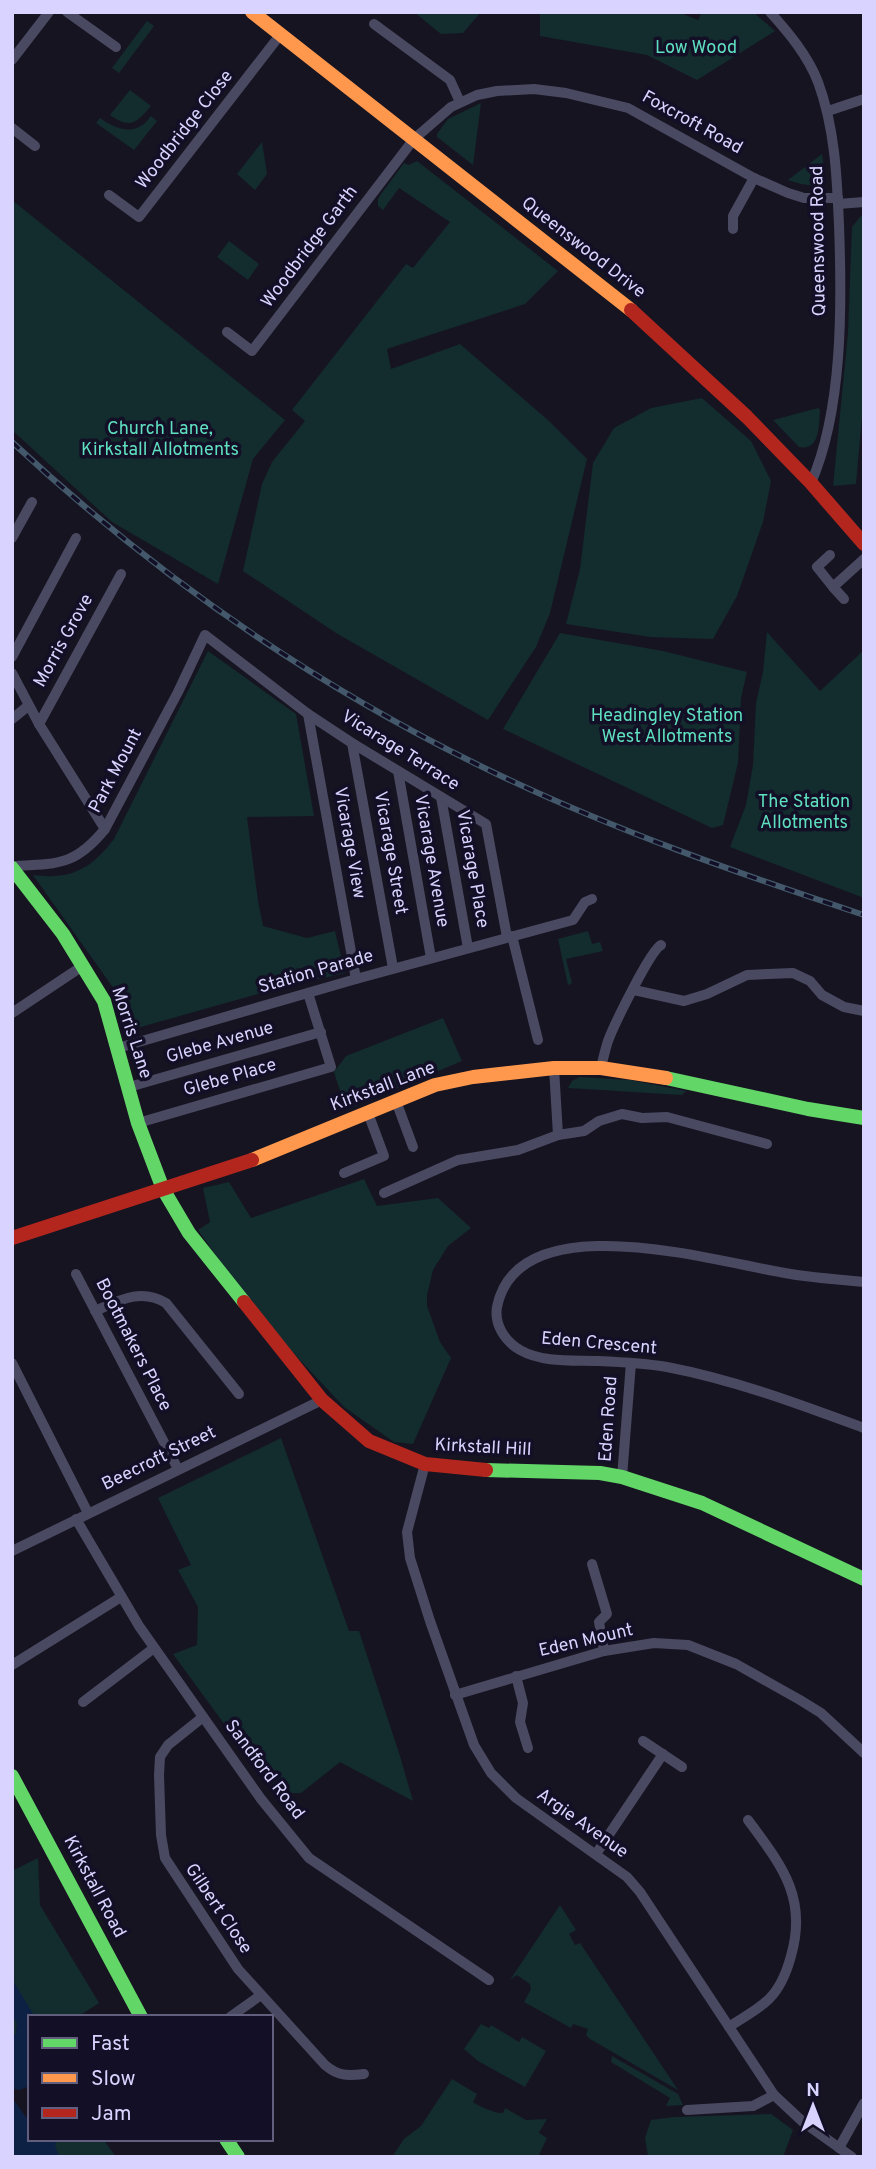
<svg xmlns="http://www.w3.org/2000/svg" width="876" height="2169" viewBox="0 0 876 2169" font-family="Overpass,sans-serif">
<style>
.green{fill:#132c2d}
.water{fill:#0d2144}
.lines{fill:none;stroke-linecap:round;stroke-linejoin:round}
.street{stroke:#4a4962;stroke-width:10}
.fast{stroke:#63d668;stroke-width:14}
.slow{stroke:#ff974d;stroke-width:14}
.jam{stroke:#b3261e;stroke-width:14}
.rail-casing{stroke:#43596b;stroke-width:6}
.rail{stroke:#130f26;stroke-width:3.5;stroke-dasharray:10;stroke-linecap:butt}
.labels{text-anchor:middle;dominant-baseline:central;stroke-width:7;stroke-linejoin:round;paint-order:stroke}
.park-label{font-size:18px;fill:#5fe0c0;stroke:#130f26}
.street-label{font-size:18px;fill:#d9d4ff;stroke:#130f26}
</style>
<rect width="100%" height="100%" fill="#161421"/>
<!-- green -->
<g class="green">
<path d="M414,12h67l-18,21 -22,1z"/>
<path d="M540,12h138l20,8 4,-8h51l22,19 -78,49 -50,-25 -107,-19z"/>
<path d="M147,21l7,5 -35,47 -7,-5z"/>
<path d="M130,90l21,16c-14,16 -20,24 -41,9z"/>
<path d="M481,103l-8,62 -36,-28v-3l11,-15z"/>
<path d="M151,116l6,5 -23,29 -38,-27 4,-5c18,13 37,18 51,-2z"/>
<path d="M262,142l5,32 -12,16 -18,-16z"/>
<path d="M822,154l3,21c-10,16 -23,9 -37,5z"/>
<path d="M417,161l141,110 -33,33 -138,45 4,20 69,-25 89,77 38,38 -37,154 -14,34 -48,73 -152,-87 -93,-62 19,-87 10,-22 33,-41 -13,-11 114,-146 7,4 37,-46 -51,-34 -16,22 -5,-4v-7l3,-5 23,-31 5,2z"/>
<path d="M12,200l273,220 -32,39 -35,125 -106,-62 -100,-92z"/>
<path d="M861,216h3v178l-8,90 -23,2 15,-153 4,-106z"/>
<path d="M229,241l30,23 -11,16 -31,-23z"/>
<path d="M702,398l49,43 20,40 -8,41 -26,74 -24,43 -63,-2 -84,-13 14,-55 13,-106 21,-35 37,-20z"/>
<path d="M818,408l2,2c-1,16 0,41 -21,37l-26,-27z"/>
<path d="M767,632l53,59 44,-41v248l-134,-51 16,-42 7,-40 3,-62 7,-31z"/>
<path d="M560,633l103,18 84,21 -6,26 -3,65 -15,62 -11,3 -209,-99z"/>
<path d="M208,651l88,63 18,102 -67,1 11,84 5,25 44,12 28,-7 10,42 -73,17 -142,40 -16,-41 -81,-114c38,5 58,-6 81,-36z"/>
<path d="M588,931l4,13 8,-2 3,9 -37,8 6,24 -4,2 -10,-46z"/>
<path d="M443,1018l19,43 -116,49 -12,-38 12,-16z"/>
<path d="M580,1077l50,3 56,11 -4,4 -114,-7 4,-7z"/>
<path d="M364,1179l13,27 61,-8 33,30 -23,18 -15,24 -6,25v11l13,36 11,16 -38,86 -19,-2 -50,-35 -59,-63 -57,-71 -30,-43 12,-8 -7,-34 26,-6 22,36z"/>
<path d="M281,1438l68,193h10l41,125 13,45 -73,-39 -39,31h-14l-19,-9 -95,-130 24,-9 1,-38 -20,-37 13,-5 -33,-67z"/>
<path d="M38,1858l2,47 59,98 -17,11 2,3h-49l-2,-3 -16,10 -1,10 -4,2v-165z"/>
<path d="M560,1905l16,25 -7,4 6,11 5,-2 98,147 -88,-51 -4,-4 2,-6 -15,-5 -2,4 -47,-26 7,-13 -1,-5 -13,-9 -7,5z"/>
<path d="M481,2024l8,4 2,-3 28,17 3,-5 24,14 -21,36 -47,-26 -14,-12z"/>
<path d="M612,2056l66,38 5,11 -17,1 4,-8 -59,-36z"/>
<path d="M452,2079l25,15 -4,8c5,4 24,12 30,11l2,-5 21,12 21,-1 -8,14 8,5 -9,19h-146l12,-18 17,-13z"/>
<path d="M771,2114l22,16 -10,27 -135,-1 -3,-18 6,-18 23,-3z"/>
<path d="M34,2139h69l13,18h-57l-23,-10z"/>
</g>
<!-- water -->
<g class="water">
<path d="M12,1979l23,38h-5v69l-11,4 -7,-2v-52l4,-2 1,-10 -5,-11z"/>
<path d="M12,2098l14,19 4,1v21h27l-2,6 4,12h-47z"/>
</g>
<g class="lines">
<!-- street -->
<g class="street">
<path d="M67,12l49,35"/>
<path d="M770,12c19,21 38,44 48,70 17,46 19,95 21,143 3,79 4,185 -28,258"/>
<path d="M374,24l76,56 10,22"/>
<path d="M12,60l37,-48"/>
<path d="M828,111l36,-12"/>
<path d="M12,128l23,18"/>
<path d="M109,195l30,22 141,-182"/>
<path d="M838,204l26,-2"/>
<path d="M733,229v-13l21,-38"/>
<path d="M227,332l25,19 162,-212 37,-32 26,-12 20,-4 37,-2 32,4 62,15 126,70 34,15 16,5h34"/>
<path d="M12,538l20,-36"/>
<path d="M830,555l-13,12 16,20 31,-28"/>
<path d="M833,587l11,12"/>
<path d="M12,657l64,-119"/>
<path d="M12,673l27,51 66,105"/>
<path d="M308,714l48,265"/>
<path d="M12,719l16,-13"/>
<path d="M39,724l82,-150"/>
<path d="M352,743l41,225"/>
<path d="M398,771l33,187"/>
<path d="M441,797l27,151"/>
<path d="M12,866c45,-2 63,0 93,-37l73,-137 27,-57 103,79 44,29 134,81 21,113"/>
<path d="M512,936l26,104"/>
<path d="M634,990l50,11 23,-7 40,-19 46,-2 17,8 12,14 22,12 20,4"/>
<path d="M12,1013l72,-48"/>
<path d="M118,1048l238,-69 217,-59 12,-18 7,-3"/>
<path d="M554,1068l4,67 26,-4 15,-10 23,-7 20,4 25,-1 100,27"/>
<path d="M601,1068c2,-9 4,-18 7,-27 6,-16 42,-90 53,-96"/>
<path d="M129,1087l192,-55"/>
<path d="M396,1101l17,46"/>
<path d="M138,1123l193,-56 -23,-74"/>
<path d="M344,1173l40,-17 -16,-43"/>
<path d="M384,1193l74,-33 60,-10 40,-15"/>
<path d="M76,1274l102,195"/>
<path d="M864,1282c-26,-3 -53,-4 -79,-9 -68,-11 -267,-71 -288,34 -3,18 8,34 23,43 23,13 53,10 78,11 23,1 46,2 69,6 68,13 132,37 197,61"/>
<path d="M95,1311c25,-11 46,-23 71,-8l73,91"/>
<path d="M12,1363l76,150"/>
<path d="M425,1464l-18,68 3,26 20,63 44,124 17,28 25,25 111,79 13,15 134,203 29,27 49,35"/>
<path d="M622,1477l9,-114"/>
<path d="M76,1519l63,107 122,173 48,59 180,122"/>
<path d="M12,1551l310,-151"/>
<path d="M592,1564l15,50 -8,8 5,29"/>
<path d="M12,1665l109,-68"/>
<path d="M516,1676l7,27 -3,19 8,26"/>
<path d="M455,1695l149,-44 50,-8 34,2 48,19 64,36 21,13 43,40"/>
<path d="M83,1702l71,-54"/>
<path d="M203,1717l-35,28 -8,12 -1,18 2,60 4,23 73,111 87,96c13,11 22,11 39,9"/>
<path d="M643,1741l39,26"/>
<path d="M596,1854l67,-100"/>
<path d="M230,2017l31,-22"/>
<path d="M729,2027c13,-9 29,-17 40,-28 11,-11 18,-28 22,-43 17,-59 -10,-91 -43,-136"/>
<path d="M687,2110l66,-4 21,-11"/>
<path d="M839,2148l25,-45"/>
</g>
<!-- fast -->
<g class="fast">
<path d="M12,868l51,66 41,67 34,122 25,66 26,44 55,69"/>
<path d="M666,1078l142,31 56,9"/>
<path d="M486,1470l114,3 22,4 80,26 162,76"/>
<path d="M12,1776l129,241"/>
<path d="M226,2139l12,18"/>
</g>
<!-- slow -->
<g class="slow">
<path d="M252,12l379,298"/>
<path d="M252,1160l183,-75 38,-8 81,-9h47l65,10"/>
</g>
<!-- jam -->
<g class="jam">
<path d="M631,310l116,107 64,66 53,61"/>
<path d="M12,1238l240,-78"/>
<path d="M244,1302l78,98 47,41 56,23 61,6"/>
</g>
<!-- rail casing -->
<g class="rail-casing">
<path id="rail" d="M12,442c144,134 309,248 487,333 118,56 241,99 365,140"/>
</g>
<!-- rail -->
<use href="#rail" class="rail"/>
</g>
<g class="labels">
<!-- park labels -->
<g class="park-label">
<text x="696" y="48">Low Wood</text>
<text x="160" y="429">Church Lane,<tspan x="160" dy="21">Kirkstall Allotments</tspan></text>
<text x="667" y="716">Headingley Station<tspan x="667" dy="21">West Allotments</tspan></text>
<text x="804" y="802">The Station<tspan x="804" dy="21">Allotments</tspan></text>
</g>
<!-- street labels -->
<g class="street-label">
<text transform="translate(692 123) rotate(29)">Foxcroft Road</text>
<text transform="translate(185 130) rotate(-52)">Woodbridge Close</text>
<text transform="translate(819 241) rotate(-91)">Queenswood Road</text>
<text transform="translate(310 247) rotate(-53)">Woodbridge Garth</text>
<text transform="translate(583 248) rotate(38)">Queenswood Drive</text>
<text transform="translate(64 641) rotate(-61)">Morris Grove</text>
<text transform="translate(400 751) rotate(32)">Vicarage Terrace</text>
<text transform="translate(116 771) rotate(-62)">Park Mount</text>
<text transform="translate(349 843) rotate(80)">Vicarage View</text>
<text transform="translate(390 853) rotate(80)">Vicarage Street</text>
<text transform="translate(431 861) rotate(80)">Vicarage Avenue</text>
<text transform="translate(472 869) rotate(80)">Vicarage Place</text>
<text transform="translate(316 972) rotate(-16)">Station Parade</text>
<text transform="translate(131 1033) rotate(72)">Morris Lane</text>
<text transform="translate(220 1043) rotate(-16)">Glebe Avenue</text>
<text transform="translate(230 1078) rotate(-16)">Glebe Place</text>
<text transform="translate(383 1087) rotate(-21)">Kirkstall Lane</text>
<text transform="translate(599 1344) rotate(5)">Eden Crescent</text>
<text transform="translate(133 1345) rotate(63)">Bootmakers Place</text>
<text transform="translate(609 1419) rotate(-86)">Eden Road</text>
<text transform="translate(483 1448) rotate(3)">Kirkstall Hill</text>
<text transform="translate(159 1459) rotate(-26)">Beecroft Street</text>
<text transform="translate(586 1641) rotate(-13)">Eden Mount</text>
<text transform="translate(264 1770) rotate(53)">Sandford Road</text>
<text transform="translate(582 1824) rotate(35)">Argie Avenue</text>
<text transform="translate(94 1887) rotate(62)">Kirkstall Road</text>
<text transform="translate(218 1909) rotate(56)">Gilbert Close</text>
</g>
</g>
<!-- border -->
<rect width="876" height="2169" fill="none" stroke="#d9d4ff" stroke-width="28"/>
<!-- legend -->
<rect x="28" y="2015" width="245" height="126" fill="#130f26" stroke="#625e7d" stroke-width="2"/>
<rect x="42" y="2038" width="35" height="10" fill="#63d668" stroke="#625e7d" stroke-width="2"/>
<text x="91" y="2050" font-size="21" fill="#d9d4ff">Fast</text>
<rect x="42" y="2073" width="35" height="10" fill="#ff974d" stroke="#625e7d" stroke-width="2"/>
<text x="91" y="2085" font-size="21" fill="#d9d4ff">Slow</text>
<rect x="42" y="2108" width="35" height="10" fill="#b3261e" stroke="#625e7d" stroke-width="2"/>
<text x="91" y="2120" font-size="21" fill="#d9d4ff">Jam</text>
<!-- north arrow -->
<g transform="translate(813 2106)" stroke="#130f26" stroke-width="5" paint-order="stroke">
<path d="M0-5L12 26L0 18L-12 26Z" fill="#d9d4ff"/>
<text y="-10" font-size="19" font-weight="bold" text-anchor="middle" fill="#d9d4ff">N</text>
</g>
</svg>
